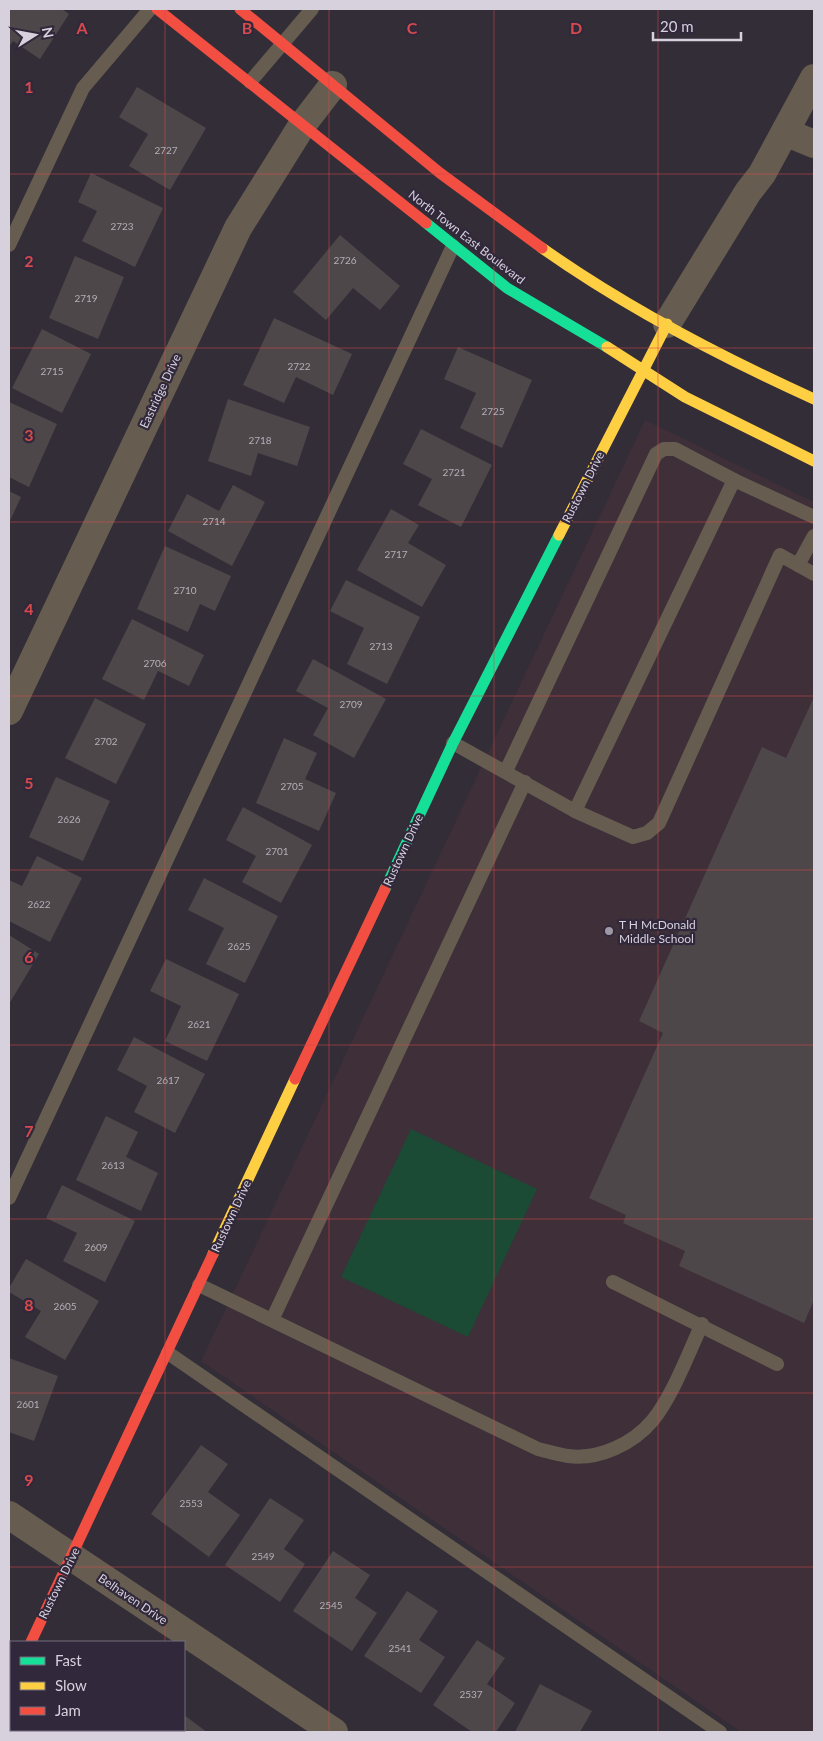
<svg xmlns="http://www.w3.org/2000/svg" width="823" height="1741" viewBox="0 0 823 1741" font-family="Lato,sans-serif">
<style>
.education{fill:#3e2f38}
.green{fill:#1b4a35}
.building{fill:#4e4749}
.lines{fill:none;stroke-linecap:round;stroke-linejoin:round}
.lane{stroke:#665d50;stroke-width:14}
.street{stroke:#665d50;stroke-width:28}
.fast{stroke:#16e098;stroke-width:11}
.slow{stroke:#ffcf43;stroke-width:11}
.jam{stroke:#f24e42;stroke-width:11}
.grid{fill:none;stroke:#d64a4c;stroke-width:1;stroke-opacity:0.55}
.poi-dot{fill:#9d98a3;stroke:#31293b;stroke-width:2}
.labels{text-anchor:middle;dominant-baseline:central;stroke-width:4.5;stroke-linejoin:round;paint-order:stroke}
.number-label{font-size:10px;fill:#b4aeb8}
.street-label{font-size:12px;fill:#d6d1dd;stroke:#31293b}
.poi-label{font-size:12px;fill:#d6d1dd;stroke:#31293b;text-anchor:start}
.grid-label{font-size:16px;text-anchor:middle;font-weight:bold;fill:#d64a4c;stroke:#31293b;stroke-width:4.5;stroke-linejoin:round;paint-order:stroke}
</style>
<rect width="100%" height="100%" fill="#322d37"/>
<!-- education -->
<path class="education" d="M645,420l169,82v1230h-73l-540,-371z"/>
<!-- green -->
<path class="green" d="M411,1129l126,60 -69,148 -127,-60z"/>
<!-- building -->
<g class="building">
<path d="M9,9h53l7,5 -29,45 -27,-18 -4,6z"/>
<path d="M137,87l69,41 -36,62 -41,-24 19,-32 -29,-17z"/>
<path d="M91,173l72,35 -28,59 -53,-26 15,-30 -19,-9z"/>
<path d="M340,235l60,51 -20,24 -27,-22 -27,32 -33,-28z"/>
<path d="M75,256l49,21 -26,62 -49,-21z"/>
<path d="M274,318l78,36 -19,41 -37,-18 -12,26 -41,-18z"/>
<path d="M42,329l49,25 -29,59 -50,-25z"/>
<path d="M458,347l74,33 -30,68 -42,-20 16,-35 -32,-14z"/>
<path d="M228,399l82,28 -13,39 -39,-13 -7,23 -43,-15z"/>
<path d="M9,402l48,22 -28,63 -20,-10z"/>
<path d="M421,429l71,36 -31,62 -43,-22 14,-26 -29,-15z"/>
<path d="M233,485l32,17 -33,64 -64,-35 19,-37 32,17z"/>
<path d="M9,491l12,6 -12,26z"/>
<path d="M391,509l28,16 -11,18 38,22 -24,42 -65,-37z"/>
<path d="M165,546l66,30 -16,35 -15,-7 -12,28 -51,-23z"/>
<path d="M346,580l74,37 -33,67 -40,-20 17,-36 -34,-17z"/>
<path d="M132,619l72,36 -15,31 -31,-15 -14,29 -42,-21z"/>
<path d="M313,659l73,40 -32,59 -41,-23 15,-27 -32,-17z"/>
<path d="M814,697v603l-10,23 -125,-57 6,-15 -62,-28 3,-8 -37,-17 74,-165 -24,-12 123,-274 24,11z"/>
<path d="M95,698l51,26 -30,60 -51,-26z"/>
<path d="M284,738l33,15 -12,26 31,14 -17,38 -63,-28z"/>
<path d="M56,777l54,24 -27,60 -54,-24z"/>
<path d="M243,807l69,38 -31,58 -39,-21 14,-26 -30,-16z"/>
<path d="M37,856l45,22 -32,64 -41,-21v-41l13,6z"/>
<path d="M204,878l74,38 -33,67 -39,-19 18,-36 -36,-18z"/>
<path d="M9,935l30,19 -30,50z"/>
<path d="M166,959l73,35 -32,67 -42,-20 16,-35 -31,-15z"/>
<path d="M134,1037l71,37 -30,59 -41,-21 13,-26 -30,-16z"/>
<path d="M106,1116l32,16 -12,25 32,16 -17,38 -65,-31z"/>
<path d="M62,1185l73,36 -30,61 -42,-21 14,-28 -31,-15z"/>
<path d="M26,1259l73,42 -34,59 -40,-23 16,-26 -32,-19v-4z"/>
<path d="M9,1358l49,18 -24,65 -25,-9z"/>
<path d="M201,1445l27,19 -20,28 32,23 -31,42 -58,-43z"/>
<path d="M270,1498l34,22 -20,29 21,15 -25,38 -55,-37z"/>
<path d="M333,1551l37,24 -15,23 22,15 -25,38 -59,-40z"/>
<path d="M407,1591l31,20 -19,29 26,17 -24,36 -57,-37z"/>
<path d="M477,1640l28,18 -18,26 28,19 -19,29h-24l-39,-27z"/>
<path d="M540,1684l52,27 -12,21h-65z"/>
<path d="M184,1715l23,17h-52l2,-2h27z"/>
<path d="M61,1730h41l-1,2h-36z"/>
</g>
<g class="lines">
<!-- lane -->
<g class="lane">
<path d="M250,82l62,-73"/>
<path d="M9,245l74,-157 67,-79"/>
<path d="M798,565l16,-29"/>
<path d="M453,743l122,68 58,26 14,-4 12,-10 121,-268 34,19"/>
<path d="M506,771l150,-317 8,-5h11l59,31"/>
<path d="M575,811l159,-331 80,37"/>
<path d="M9,1198l444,-952"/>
<path d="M613,1282l164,82"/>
<path d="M199,1285l339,164c9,2 20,6 30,7 31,4 65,-12 85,-36 20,-25 35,-66 49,-96"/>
<path d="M272,1320l253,-538"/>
<path d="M168,1353l552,379"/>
</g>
<!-- street -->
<g class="street">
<path d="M785,132l29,12"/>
<path d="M667,324l81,-132 14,-18 52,-96"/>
<path d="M9,711l229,-483 65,-104 30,-39"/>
<path d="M9,1515l325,217"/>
</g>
<!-- fast -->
<g class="fast">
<path d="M426,223l81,65 100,59"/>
<path d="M385,889l68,-146 106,-208"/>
<path d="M9,1688l2,-5"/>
</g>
<!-- slow -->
<g class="slow">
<path d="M542,248c85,60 177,108 272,151"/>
<path d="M607,347l78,50 129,64"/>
<path d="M559,535l108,-211"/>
<path d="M213,1254l82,-175"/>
</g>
<!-- jam -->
<g class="jam">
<path d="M157,9l269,214"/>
<path d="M240,9l200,164 102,75"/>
<path d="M295,1079l90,-190"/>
<path d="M31,1642l182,-388"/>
</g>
</g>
<!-- grid -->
<path class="grid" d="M165,9v1633M329,9v1723M494,9v1723M658,9v1723M9,174h805M9,348h805M9,522h805M9,696h805M9,870h805M9,1045h805M9,1219h805M9,1393h805M9,1567h805M165,1730v2"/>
<!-- markers -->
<circle class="poi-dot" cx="609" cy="931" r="5"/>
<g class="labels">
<!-- number labels -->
<g class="number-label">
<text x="166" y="150">2727</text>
<text x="122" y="226">2723</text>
<text x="345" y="260">2726</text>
<text x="86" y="298">2719</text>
<text x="299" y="366">2722</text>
<text x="52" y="371">2715</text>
<text x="493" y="411">2725</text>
<text x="260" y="440">2718</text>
<text x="454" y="472">2721</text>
<text x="214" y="521">2714</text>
<text x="396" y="554">2717</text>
<text x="185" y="590">2710</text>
<text x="381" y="646">2713</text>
<text x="155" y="663">2706</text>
<text x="351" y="704">2709</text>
<text x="106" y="741">2702</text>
<text x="292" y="786">2705</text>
<text x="69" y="819">2626</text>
<text x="277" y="851">2701</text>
<text x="39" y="904">2622</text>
<text x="239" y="946">2625</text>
<text x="199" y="1024">2621</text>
<text x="168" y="1080">2617</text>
<text x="113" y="1165">2613</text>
<text x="96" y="1247">2609</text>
<text x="65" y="1306">2605</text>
<text x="28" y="1404">2601</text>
<text x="191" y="1503">2553</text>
<text x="263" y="1556">2549</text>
<text x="331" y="1605">2545</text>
<text x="400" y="1648">2541</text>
<text x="471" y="1694">2537</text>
</g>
<!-- street labels -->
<g class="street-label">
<text transform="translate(467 237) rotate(38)">North Town East Boulevard</text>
<text transform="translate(160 391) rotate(-65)">Eastridge Drive</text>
<text transform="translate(583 487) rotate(-63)">Rustown Drive</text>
<text transform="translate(403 850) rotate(-65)">Rustown Drive</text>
<text transform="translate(231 1216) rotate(-65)">Rustown Drive</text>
<text transform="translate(59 1583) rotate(-64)">Rustown Drive</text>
<text transform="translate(133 1599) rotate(34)">Belhaven Drive</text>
</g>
<!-- poi labels -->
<g class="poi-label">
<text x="619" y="924">T H McDonald<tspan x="619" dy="14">Middle School</tspan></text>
</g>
</g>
<g class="grid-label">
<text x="82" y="34">A</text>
<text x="247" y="34">B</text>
<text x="412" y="34">C</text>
<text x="576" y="34">D</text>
<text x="29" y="93">1</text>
<text x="29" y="267">2</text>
<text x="29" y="441">3</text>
<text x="29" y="615">4</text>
<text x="29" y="789">5</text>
<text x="29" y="963">6</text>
<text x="29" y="1137">7</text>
<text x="29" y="1311">8</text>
<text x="29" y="1486">9</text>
</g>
<!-- border -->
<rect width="823" height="1741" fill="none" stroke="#d6d1dd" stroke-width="20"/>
<!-- legend -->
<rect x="10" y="1641" width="175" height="90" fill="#31293b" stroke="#736c7c"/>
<rect x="20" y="1657" width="25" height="8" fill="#16e098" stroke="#736c7c"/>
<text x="55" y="1666" font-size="15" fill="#d6d1dd">Fast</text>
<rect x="20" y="1682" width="25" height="8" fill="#ffcf43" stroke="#736c7c"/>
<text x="55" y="1691" font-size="15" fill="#d6d1dd">Slow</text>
<rect x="20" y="1707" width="25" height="8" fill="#f24e42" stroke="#736c7c"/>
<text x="55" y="1716" font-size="15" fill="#d6d1dd">Jam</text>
<!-- north arrow -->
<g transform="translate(35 35) rotate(79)" stroke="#31293b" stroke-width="4" paint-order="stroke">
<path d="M0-4L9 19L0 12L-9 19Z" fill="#d6d1dd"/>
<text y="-8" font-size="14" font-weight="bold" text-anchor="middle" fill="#d6d1dd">N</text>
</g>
<!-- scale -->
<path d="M653 32v8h88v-8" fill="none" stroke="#d6d1dd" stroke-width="2.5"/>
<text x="660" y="32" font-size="15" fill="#d6d1dd" stroke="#31293b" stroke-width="4" paint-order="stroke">20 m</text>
</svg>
